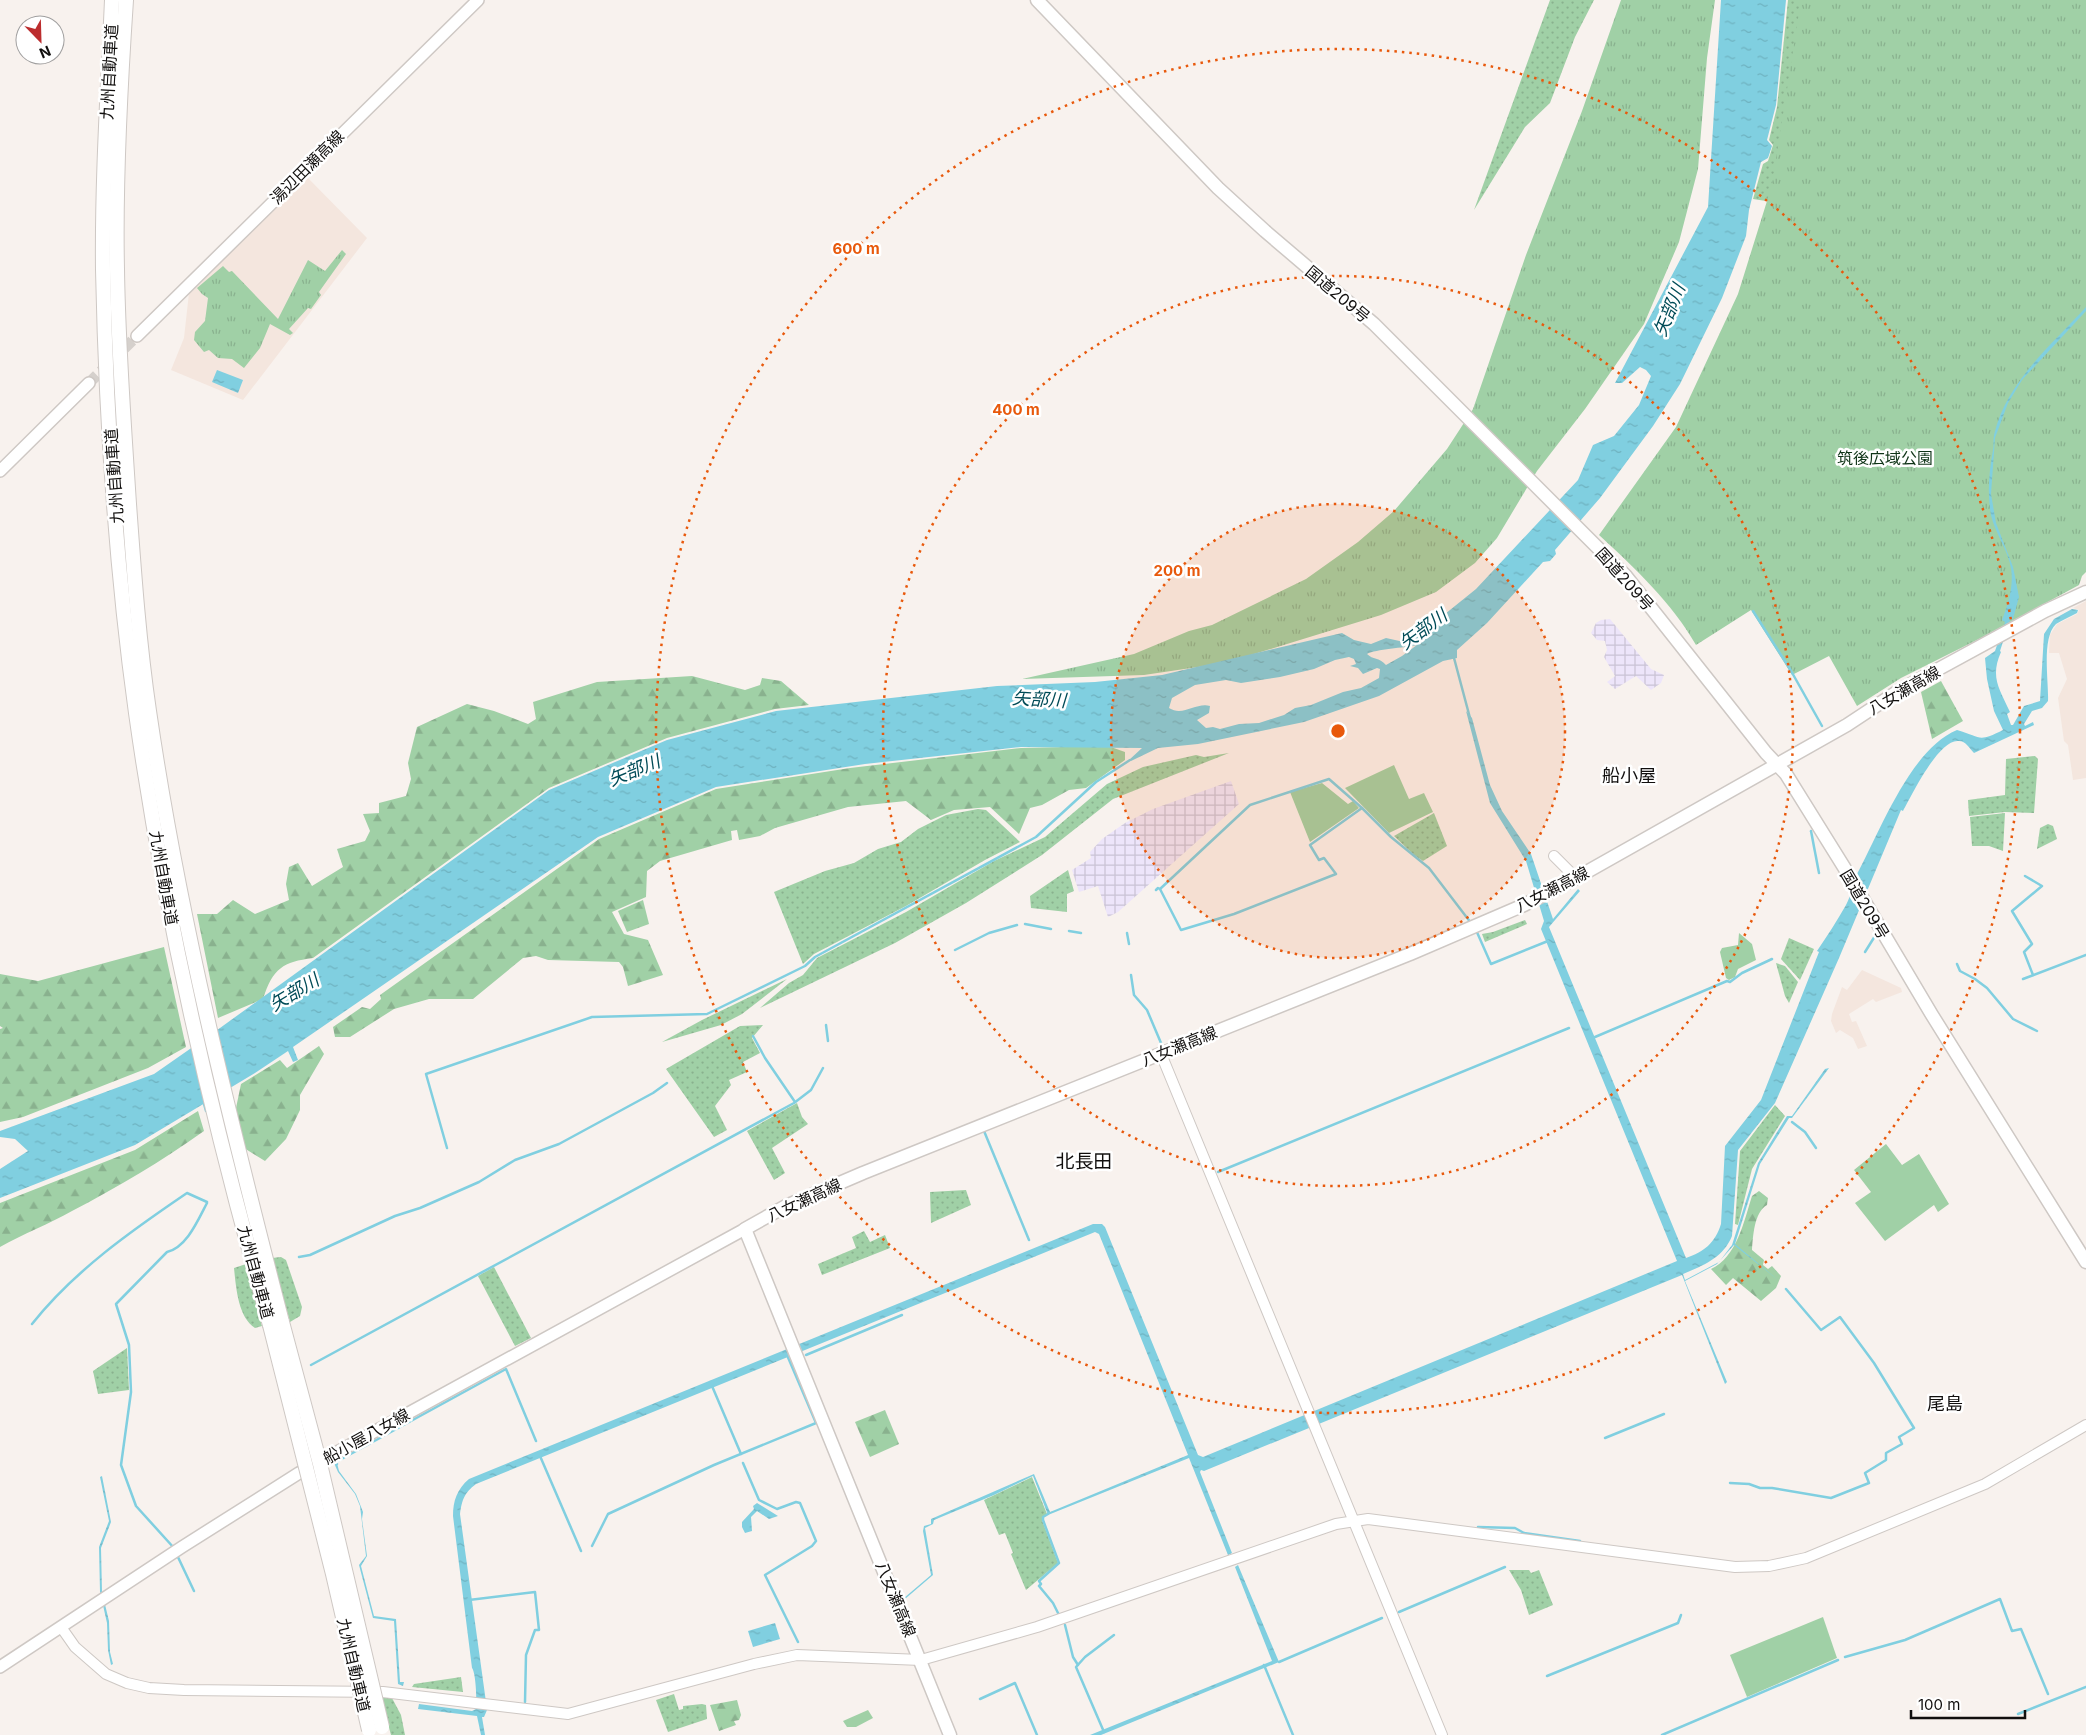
<svg xmlns="http://www.w3.org/2000/svg" width="2086" height="1735" viewBox="0 0 2086 1735" font-family="Inter,'Noto Sans JP',sans-serif">
<style>
.industrial{fill:url(#industrial-grid)}
.built{fill:#f4e6de}
.grass{fill:url(#grass-dots)}
.forest{fill:url(#forest-firs)}
.park{fill:url(#park-tufts)}
.garden{fill:#a0d0a6}
.water{fill:url(#water-ripples);fill-rule:evenodd}
.lines{fill:none;stroke-linecap:round;stroke-linejoin:round}
.stream{stroke:#80cfe0;stroke-width:2.5}
.secondary-tunnel{stroke:#d5d0cc;stroke-width:11;stroke-dasharray:11 5.5;stroke-linecap:butt}
.tertiary-casing{stroke:#cec8c4;stroke-width:12}
.secondary-casing{stroke:#cec8c4;stroke-width:14}
.primary-casing{stroke:#cec8c4;stroke-width:15}
.trunk-casing{stroke:#cec8c4;stroke-width:15}
.motorway-casing{stroke:#cec8c4;stroke-width:16}
.tertiary{stroke:#fff;stroke-width:10}
.secondary{stroke:#fff;stroke-width:11}
.primary{stroke:#fff;stroke-width:12}
.trunk{stroke:#fff;stroke-width:12}
.motorway{stroke:#fff;stroke-width:14}
.motorway-bridge-casing{stroke:#cec8c4;stroke-width:16;stroke-linecap:butt}
.motorway-bridge{stroke:#fff;stroke-width:14}
.ring{fill:none;stroke:#e8590c;stroke-width:2.5;stroke-dasharray:2.5 5}
.labels{text-anchor:middle;dominant-baseline:central;stroke-width:5;stroke-linejoin:round;paint-order:stroke}
.street-label{font-size:16px;fill:#110f0e;stroke:#fff}
.park-label{font-size:16px;fill:#0f3417;stroke:#fff}
.water-label{font-size:18px;font-style:italic;fill:#004b57;stroke:#fff}
.neighbourhood-label{font-size:18px;fill:#110f0e;stroke:#fff}
.quarter-label{font-size:19px;fill:#110f0e;stroke:#fff}
.centre{fill:#e8590c;stroke:#fff;stroke-width:2.5}
.ring-label{font-size:15px;text-anchor:middle;font-weight:bold;fill:#e8590c;stroke:#fff;stroke-width:5;stroke-linejoin:round;paint-order:stroke}
</style>
<defs>
<pattern id="industrial-grid" width="8" height="8" patternUnits="userSpaceOnUse" patternTransform="scale(1.25)"><rect width="8" height="8" fill="#ede5fa"/><path d="M0 4h8M4 0v8" fill="none" stroke="#cac3d5"/></pattern>
<pattern id="grass-dots" width="8" height="8" patternUnits="userSpaceOnUse" patternTransform="scale(1.25)"><rect width="8" height="8" fill="#a0d0a6"/><path d="M2 2h.1M6 6h.1" fill="none" stroke="#89b18e" stroke-width="1.8" stroke-linecap="round"/></pattern>
<pattern id="forest-firs" width="22" height="20" patternUnits="userSpaceOnUse" patternTransform="scale(1.25)"><rect width="22" height="20" fill="#a0d0a6"/><path d="M5 1l3.5 6h-7zM16 11l3.5 6h-7z" fill="#89b18e"/></pattern>
<pattern id="park-tufts" width="24" height="20" patternUnits="userSpaceOnUse" patternTransform="scale(1.25)"><rect width="24" height="20" fill="#a0d0a6"/><path d="M3 7l-1-3M5 7V3M7 7l1-3M15 17l-1-3M17 17v-4M19 17l1-3" fill="none" stroke="#89b18e"/></pattern>
<pattern id="water-ripples" width="26" height="14" patternUnits="userSpaceOnUse" patternTransform="scale(1.25)"><rect width="26" height="14" fill="#80cfe0"/><path d="M2 4q2-2 4 0t4 0M15 11q2-2 4 0t4 0" fill="none" stroke="#6eb1bf"/></pattern>
</defs>
<rect width="100%" height="100%" fill="#f8f2ee"/>
<!-- industrial -->
<g class="industrial">
<path d="M1610,619l41,50 13,6 -3,8 -10,7 -15,-14 -21,13 -8,-7 8,-6 -11,-19 3,-7 -2,-9 -8,-1 -6,-7 5,-10 5,-3z"/>
<path d="M1231,781l8,23 -121,108 -10,5 -10,-31 -19,6 -7,-22 19,-12 -1,-6 12,-13 23,-16 28,-14z"/>
</g>
<!-- built -->
<g class="built">
<path d="M306,176l61,62 -124,162 -72,-30 13,-32 5,-45z"/>
<path d="M2086,601v177l-13,2 -5,-35 -4,-4 -6,-43 9,-19 -8,-26h-10l1,-18 7,-11 20,-10 2,-4 -6,-2z"/>
<path d="M1862,970l39,18 1,4 -26,10 -3,-3 -24,15 3,8 4,-1 11,25 -9,3 -5,-11 -13,-8 -4,3 -5,-12 1,-7 10,-27 5,3z"/>
</g>
<!-- grass -->
<g class="grass">
<path d="M1550,0h44l-19,37 -25,66 -25,24 -51,83z"/>
<path d="M1788,0h27l-36,203 -26,-4 10,-35 5,-3 5,-16 -4,-5 8,-33z"/>
<path d="M1229,753l-116,46 -71,56 -76,48 -71,40 -135,65 29,-25 14,-8 14,-17 89,-46 88,-51 51,-24 62,-53 36,-17 53,-12 8,2z"/>
<path d="M2035,756l3,3 -4,54 -29,-1 -36,4 -1,-16 37,-5 1,-36z"/>
<path d="M978,809l8,1 34,32 -35,18 -79,46 -92,48 -11,10 -29,-72 51,-21 29,-8 24,-14 23,-7 17,-13 28,-14z"/>
<path d="M1434,813l13,33 -24,15 -9,-6 -20,-19z"/>
<path d="M2005,813l-2,38 -14,-5h-17l-2,-29z"/>
<path d="M2048,824l5,2 4,13 -20,10 3,-21z"/>
<path d="M1068,870l6,21 -7,3v18l-36,-4 -1,-12z"/>
<path d="M1525,920l2,4 -42,18 -3,-8 11,-2z"/>
<path d="M1789,938l25,11 -14,31 -19,-21z"/>
<path d="M1776,963l9,3 13,16 -9,21 -4,-7z"/>
<path d="M787,979l-45,35 -21,11 -59,17 40,-22z"/>
<path d="M763,1025l-11,13 8,15 -17,9 4,10 -18,8 2,5 -16,21 12,24 -13,7 -48,-68 74,-43z"/>
<path d="M797,1103l5,14 6,7 -36,24 13,25 -11,7 -27,-49z"/>
<path d="M1775,1105l10,11 -33,53 -14,56 -3,-1 5,-73z"/>
<path d="M966,1190l5,15 -40,18 -1,-31z"/>
<path d="M864,1231l6,11 15,-7 5,13 -68,27 -4,-11 38,-16 -4,-11z"/>
<path d="M281,1257l5,3 16,47 -2,9 -10,6 -18,-64z"/>
<path d="M246,1264l16,62 -7,2c-17,-11 -19,-41 -21,-60z"/>
<path d="M494,1267l37,71 -16,8 -37,-70z"/>
<path d="M127,1348l2,42 -31,4 -5,-23z"/>
<path d="M1032,1477l15,37 -5,6 16,43 -32,27 -15,-36 2,-1 -8,-20 -6,2 -15,-35z"/>
<path d="M1509,1570h20l2,3 8,-3 14,35 -24,10 -8,-25z"/>
<path d="M461,1677l2,15 -51,-5 2,-3z"/>
<path d="M674,1694l5,16 4,-1v-3l19,-2 4,1 1,14 -39,13 -12,-32z"/>
<path d="M381,1698h11l9,17 4,20h-14z"/>
</g>
<!-- forest -->
<g class="forest">
<path d="M692,676l53,14 15,-5 2,-7 19,3 28,24 -34,4 -108,29 -118,50 -236,170c-30,4 -40,10 -50,41l-45,19 -21,-104h20l16,-14 22,14 34,-14 -3,-16 3,-17 9,-4 14,23 31,-19 -6,-18 28,-8 5,-10 -7,-17 16,-1v-10l27,-7 5,-17 -3,-16 9,-36 50,-23 27,7 34,13 8,-5 -3,-17 64,-20z"/>
<path d="M1941,681l22,40 -31,18 -11,-47z"/>
<path d="M1108,746l17,6v8l-39,28 -17,2 -27,15 -12,3 -11,26 -29,-27 -36,3 -23,10 -25,-19 -58,6 -73,21 -15,8 -21,4 -2,-10 -6,1 1,9 -72,21 -13,10 -1,26 -34,15 12,22 24,6 15,35 -35,11 -5,-19 -4,-5 -71,-2 -12,-4 -13,2 -50,41h-44l-35,10 -44,28h-15l-2,-10 29,-20 8,2 11,-10 -1,-4 219,-156 117,-50 134,-21 171,-20z"/>
<path d="M643,900l6,24 -22,8 -9,-21z"/>
<path d="M164,947l22,100 -38,21 -125,49 -23,5v-93l3,-1 -3,-2v-52l38,7z"/>
<path d="M319,1046l5,8 -24,41v15l-14,29 -21,22 -21,-13 -8,-40 5,-24 39,-24 7,8z"/>
<path d="M198,1111l6,20c-42,30 -86,56 -132,80 -23,13 -49,23 -72,36v-44l135,-53z"/>
<path d="M1759,1191l9,7 -1,7c-13,7 -14,32 -15,45l12,10 -1,5 5,4 4,-3 9,10 -5,12 -15,13 -28,-23 -7,7 -15,-16c26,-12 33,-48 41,-73z"/>
<path d="M885,1410l14,34 -29,13 -15,-35z"/>
<path d="M737,1700l4,15 -2,5 -5,1 2,4 -17,6 -9,-26z"/>
</g>
<!-- park -->
<g class="park">
<path d="M1621,0h94l-8,58 -9,111 -19,73 -35,82 -59,85 -48,62 -40,67 -22,25 -39,29 -55,23 -156,48 -81,12 -122,4 112,-25 55,-23 23,-6 94,-46 52,-37 36,-31 53,-62 26,-40 53,-154 56,-144z"/>
<path d="M1801,0h285v572l-4,4 -3,9 -98,53 -80,40 -44,28 -28,-50 -37,19 -41,-65 -55,35c-24,-42 -61,-77 -97,-110l77,-108 62,-133 34,-109z"/>
<path d="M342,250l4,4 -27,38 2,3 -10,14 -3,-1 -19,21 4,4 -3,2 -20,-11 -10,24 -16,20 -12,-9 -14,-1 -9,-8 -5,2 -10,-12 1,-8 10,-11 3,-23 -6,-4 -5,-6 26,-22 6,6 3,-1 46,48 30,-59 17,11z"/>
</g>
<!-- garden -->
<g class="garden">
<path d="M1394,765l15,34 15,-6 9,19 -44,21 -44,-45z"/>
<path d="M1322,783l26,21 5,-3 6,7 -49,34 -20,-50z"/>
<path d="M1739,933l13,11 4,16 -18,9 -3,8 -6,3 -3,-2 -6,-26 2,-4 16,-3z"/>
<path d="M1886,1144l16,21 17,-11 30,50 -11,8 -4,-7 -49,36 -30,-38 16,-11 -17,-22z"/>
<path d="M1823,1617l14,41 -90,39 -17,-42z"/>
<path d="M868,1710l5,8 -17,9h-9l-4,-6z"/>
</g>
<!-- water -->
<g class="water">
<path d="M1721,0h65l-10,105 -9,35 5,6 -4,12 -7,4 -12,48 -3,26 -24,62 -42,86 -27,42 -53,72 -45,52 1,4 -6,7 -7,1 -56,61 -30,27v8l-14,3 -64,35 -75,26 -106,22 -40,4 -27,13 -2,-1 13,-12 -121,-1 -156,17 -149,23 -118,50 -305,210 5,13 -5,2 -5,-11 -33,22 -120,72 -135,53v-29l28,-18 -13,-12 -15,-2v-6l154,-57 66,-46 329,-238 118,-50 109,-29 221,-25 98,-4 67,-7 180,-42 12,7 17,4 15,-6 18,4 41,-28 31,-25 102,-109 15,-35 21,-9 25,-31 12,-29 -5,-6 -6,-3 -18,16h-7l93,-176zM1417,645l-15,11 -16,9c-7,-8 -13,-5 -19,-11 9,-5 37,-6 50,-9zM1349,657l5,2 2,5 -6,2 8,2 5,6 14,-6 3,1 -1,9 -18,10 -18,4 -32,13 -16,3 -11,7 -25,8 -20,1 -19,5 -7,-2 -7,1 -9,-8 12,-7 1,-7c-14,-4 -27,11 -41,2l3,-10 23,-13 31,-5 15,3 39,-6 34,-8 21,-9z"/>
<path d="M2086,307v4l-64,69 -14,23 -13,35 -4,56 5,29 17,44 6,30 -6,22 -3,1 -10,31 1,1c-11,25 -2,36 9,60l-3,2 4,11h2l11,-19 16,-5 4,-67 10,-15 18,-10 6,1 -1,3c-7,4 -15,7 -21,11 -15,14 -7,58 -8,77l-6,7 -10,3 -8,13 1,2 8,-4 1,3 -60,28c-5,-5 -8,-12 -15,-12 -20,-3 -47,54 -56,70l-2,-1 -62,148 -64,145 -37,47 -6,86c-9,22 -28,29 -49,38l2,6 34,-18 13,-17 26,-82 29,-47h5l33,-47 4,-1 -37,50h-3l-29,46 -25,80 43,36 -44,-35 -17,19 -32,17 42,101 -2,2 -43,-109 -478,196 -3,-1 -1,2 32,81 -4,2 -39,-97 -141,57 -15,-39 -39,19 -60,25 -1,4 -8,4 8,47 -28,24 -1,-1 27,-23 -8,-44 1,-5 7,-2v-5l103,-45 16,38 138,-57 -89,-221 -4,-2 -619,252c-12,9 -14,16 -16,30l26,188 1,8 -3,7h-2l3,18h-4l-4,-19 -59,-7 1,-5 53,7 4,-2c1,-7 0,-36 -4,-41l-19,-152c0,-15 4,-27 16,-37l624,-255h9l3,3 93,228 5,2 474,-196 -136,-332 3,-8 -18,-60 -36,-58 -24,-92 6,7 18,67 12,26 29,43 22,65 25,-30 2,2 -31,36 137,331c18,-6 29,-15 35,-34l4,-78 36,-46 58,-148 -2,-1c10,-15 20,-30 29,-46 5,-9 6,-20 10,-29 23,-42 54,-127 101,-146 25,7 20,13 46,0l-9,-19 -7,-32 -2,-21 10,-7 10,-29 -3,-2c6,-16 12,-34 9,-52 -3,-18 -16,-35 -20,-53 -4,-22 -2,-43 2,-65 1,-5 0,-10 1,-15 12,-53 57,-89 92,-128z"/>
<path d="M217,370l26,10 -5,13 -26,-11z"/>
<path d="M334,1463h3l2,8 17,23 7,18 -1,7 5,37 -6,10 13,50 22,3 4,63h4l-1,4 -5,-2 -4,-63 -21,-3 -14,-53 7,-9 -6,-50 -5,-12 -17,-22z"/>
<path d="M102,1476l9,46 -10,26 1,44 7,29 1,31 3,12 -2,1 -3,-15 -1,-27 -7,-31 -1,-45 10,-26 -9,-44z"/>
<path d="M757,1503l21,13 -9,3 -12,-8 -6,6 1,14 -7,2 -3,-6v-5l12,-13 -1,-3z"/>
<path d="M1238,1565l41,97 -178,73h-11l182,-74 -37,-94z"/>
<path d="M775,1623l5,16 -27,8 -5,-16z"/>
</g>
<g class="lines">
<!-- stream -->
<g class="stream">
<path d="M1753,611l37,58 32,57"/>
<path d="M1454,658l16,60"/>
<path d="M1811,831l8,42"/>
<path d="M2025,876l17,10 -30,25 20,33 -8,8 9,23"/>
<path d="M1160,889l90,-84 79,-26 33,29"/>
<path d="M1156,890l2,-2 2,1 21,41 53,-16 102,-40 -12,-16 -5,2 -9,-15 52,-37 29,29 38,31 42,55"/>
<path d="M1025,924l26,5"/>
<path d="M1476,930l15,34 57,-23"/>
<path d="M1069,931l12,2"/>
<path d="M1127,933l2,11"/>
<path d="M955,950l34,-17 28,-8"/>
<path d="M1865,952l10,-16"/>
<path d="M1957,964l3,7 15,8 12,9 26,31 24,12"/>
<path d="M1131,975l3,20 13,15 14,33"/>
<path d="M2023,979l63,-24"/>
<path d="M826,1025l2,16"/>
<path d="M753,1036l12,22 30,44"/>
<path d="M1595,1037l132,-56 3,1 12,-9 30,-14"/>
<path d="M204,1104l2,7"/>
<path d="M1792,1122l13,10 11,16"/>
<path d="M984,1131l45,109"/>
<path d="M447,1148l-21,-74 166,-57 115,-3 98,-48 10,-9 221,-120 60,-55 34,-22"/>
<path d="M1218,1172l351,-144"/>
<path d="M299,1257l11,-2 85,-39 25,-8 59,-26 36,-22 44,-16 94,-51 14,-10"/>
<path d="M32,1324c42,-53 99,-93 155,-131l20,9"/>
<path d="M806,1355l96,-40"/>
<path d="M311,1365l483,-262 17,-13 12,-22"/>
<path d="M712,1386l29,68"/>
<path d="M1605,1438l59,-24"/>
<path d="M540,1456l41,95"/>
<path d="M743,1463l16,37 18,9 19,-7 4,1 16,38 -4,5 -47,29 33,67"/>
<path d="M337,1464l-1,-2 170,-93 30,72"/>
<path d="M1730,1483l19,1 11,4h12l59,10 38,-15 -4,-10 21,-13v-7l16,-9 -3,-7 15,-9 -40,-65 -34,-46 -19,13 -35,-41"/>
<path d="M1048,1514l-5,3v3l16,43 -20,18 2,3 -2,2 14,17 5,10"/>
<path d="M1478,1527l37,1 9,5 56,8"/>
<path d="M592,1546l16,-32 106,-49 102,-42 -29,-68"/>
<path d="M174,1548l-38,-42 -15,-41 10,-73 -2,-47 -13,-41 51,-52c20,-5 31,-32 40,-49"/>
<path d="M177,1555l17,36"/>
<path d="M469,1600l66,-8 4,38h-4l-9,25 -1,47"/>
<path d="M1399,1612l106,-45"/>
<path d="M1065,1625l8,32 5,8"/>
<path d="M1845,1657l60,-17 95,-41 12,32 9,-2 27,65"/>
<path d="M1279,1662l103,-44"/>
<path d="M1264,1665l29,70"/>
<path d="M1547,1676l131,-53 3,-8"/>
<path d="M980,1699l35,-16 22,52"/>
<path d="M2018,1714l68,-27"/>
<path d="M1104,1732l-28,-65 9,-10 29,-22"/>
<path d="M1662,1735l176,-75"/>
</g>
<!-- secondary-tunnel -->
<path class="secondary-tunnel" d="M89,383l48,-47"/>
<!-- tertiary casing -->
<g class="tertiary-casing">
<g id="tertiary">
<path d="M1554,856l22,22"/>
<path d="M1161,1054l281,681"/>
<path d="M61,1627l14,20 31,27 21,9 22,5 35,2 199,2 185,22 186,-50 43,-9 124,5 116,-33 299,-103 32,-5 367,48 34,-1 37,-8 179,-74 101,-59"/>
</g>
</g>
<!-- secondary casing -->
<g class="secondary-casing">
<g id="secondary">
<path d="M137,336l341,-336"/>
<path d="M0,471l89,-88"/>
<path d="M0,1667l182,-120 117,-74 446,-244"/>
</g>
</g>
<!-- primary casing -->
<g class="primary-casing">
<path id="primary" d="M950,1735l-205,-506 41,-23 77,-33 547,-219 114,-49 52,-27 271,-153 53,-35 145,-79 41,-19"/>
</g>
<!-- trunk casing -->
<g class="trunk-casing">
<path id="trunk" d="M1037,0l181,188 47,43 109,93 251,251 141,178 20,21 61,98 85,143 154,247"/>
</g>
<!-- motorway casing -->
<g class="motorway-casing">
<g id="motorway">
<path d="M112,0c-4,90 -10,180 -9,270 3,146 13,299 33,443 29,207 77,412 134,612"/>
<path d="M126,0c-6,89 -11,179 -9,269 1,78 7,157 12,235 5,69 10,139 20,207 30,207 81,409 133,611"/>
</g>
</g>
<!-- tertiary -->
<use href="#tertiary" class="tertiary"/>
<!-- secondary -->
<use href="#secondary" class="secondary"/>
<!-- primary -->
<use href="#primary" class="primary"/>
<!-- trunk -->
<use href="#trunk" class="trunk"/>
<!-- motorway -->
<use href="#motorway" class="motorway"/>
<!-- motorway-bridge casing -->
<g class="motorway-bridge-casing">
<g id="motorway-bridge">
<path d="M282,1322l38,142 62,263"/>
<path d="M270,1325l63,249 36,156"/>
</g>
</g>
<!-- motorway-bridge -->
<use href="#motorway-bridge" class="motorway-bridge"/>
</g>
<!-- distance rings -->
<circle cx="1338" cy="731" r="227" fill="#e8590c" fill-opacity=".12"/>
<g class="ring">
<circle cx="1338" cy="731" r="227"/>
<circle cx="1338" cy="731" r="455"/>
<circle cx="1338" cy="731" r="682"/>
</g>
<g class="labels">
<!-- street labels -->
<g class="street-label">
<text transform="translate(109 72) rotate(-87)">九州自動車道</text>
<text transform="translate(307 167) rotate(-45)">湯辺田瀬高線</text>
<text transform="translate(1338 294) rotate(40)">国道209号</text>
<text transform="translate(114 476) rotate(-94)">九州自動車道</text>
<text transform="translate(1625 579) rotate(48)">国道209号</text>
<text transform="translate(1904 690) rotate(-30)">八女瀬高線</text>
<text transform="translate(164 878) rotate(80)">九州自動車道</text>
<text transform="translate(1552 889) rotate(-27)">八女瀬高線</text>
<text transform="translate(1865 904) rotate(59)">国道209号</text>
<text transform="translate(1179 1046) rotate(-22)">八女瀬高線</text>
<text transform="translate(804 1200) rotate(-25)">八女瀬高線</text>
<text transform="translate(256 1272) rotate(75)">九州自動車道</text>
<text transform="translate(366 1436) rotate(-29)">船小屋八女線</text>
<text transform="translate(896 1599) rotate(68)">八女瀬高線</text>
<text transform="translate(354 1665) rotate(77)">九州自動車道</text>
</g>
<!-- park labels -->
<g class="park-label">
<text x="1885" y="458">筑後広域公園</text>
</g>
<!-- water labels -->
<g class="water-label">
<text transform="translate(1669 310) rotate(-68)">矢部川</text>
<text transform="translate(1423 629) rotate(-36)">矢部川</text>
<text transform="translate(1039 699) rotate(3)">矢部川</text>
<text transform="translate(634 770) rotate(-22)">矢部川</text>
<text transform="translate(294 992) rotate(-31)">矢部川</text>
</g>
<!-- neighbourhood labels -->
<g class="neighbourhood-label">
<text x="1629" y="775">船小屋</text>
<text x="1945" y="1403">尾島</text>
</g>
<!-- quarter labels -->
<g class="quarter-label">
<text x="1084" y="1161">北長田</text>
</g>
</g>
<circle cx="1338" cy="731" r="8" class="centre"/>
<g class="ring-label">
<text x="856" y="254">600 m</text>
<text x="1016" y="415">400 m</text>
<text x="1177" y="576">200 m</text>
</g>
<!-- north arrow -->
<g transform="translate(40 40) rotate(157)"><circle r="24" fill="#ffffff" stroke="#a09f9f"/>
<path d="M0-4L9 19L0 12L-9 19Z" fill="#bc2d2e"/>
<text y="-8" font-size="14" font-weight="bold" text-anchor="middle" fill="#110f0e">N</text>
</g>
<!-- scale -->
<path d="M1911 1710v8h114v-8" fill="none" stroke="#110f0e" stroke-width="2.5"/>
<text x="1918" y="1710" font-size="15" fill="#110f0e" stroke="#ffffff" stroke-width="4" paint-order="stroke">100 m</text>
</svg>
